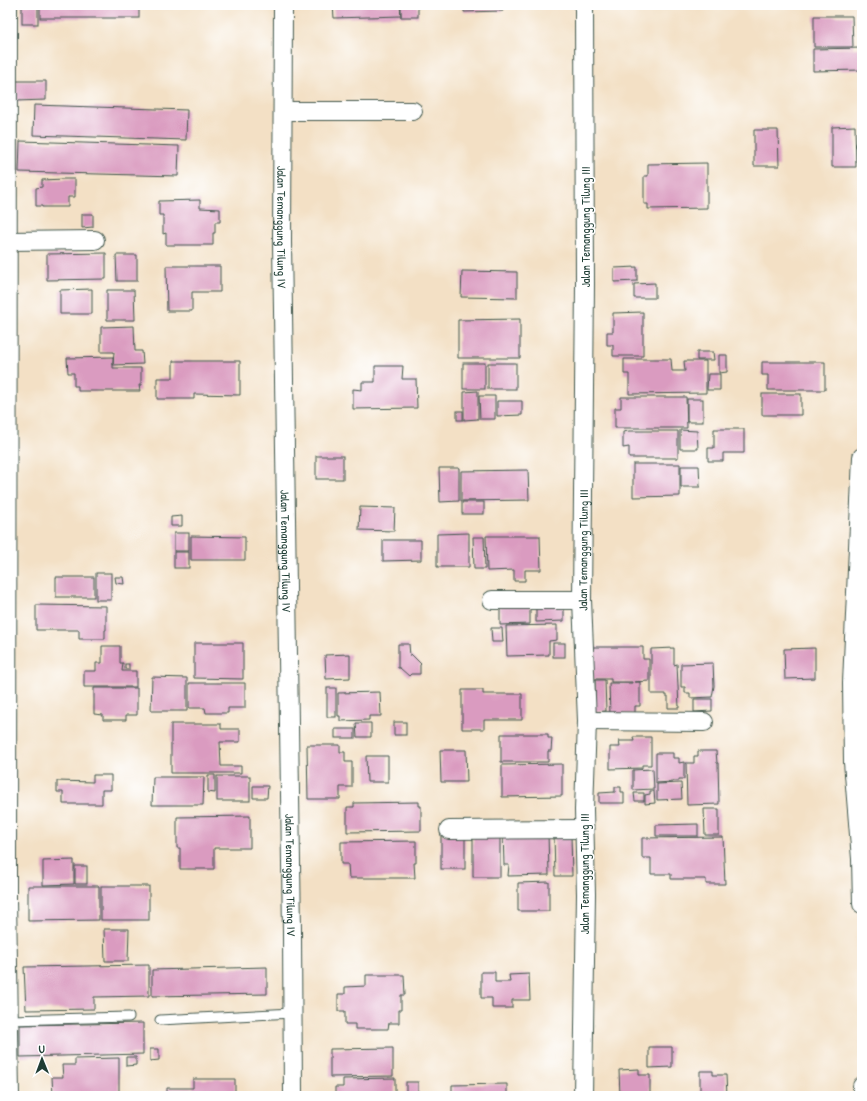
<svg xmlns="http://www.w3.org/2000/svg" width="867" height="1101" viewBox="0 0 867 1101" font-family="'Patrick Hand',sans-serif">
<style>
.building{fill:#da9bc0}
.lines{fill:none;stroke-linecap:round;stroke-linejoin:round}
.lane-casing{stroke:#3f554a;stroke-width:11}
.street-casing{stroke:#3f554a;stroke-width:20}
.lane{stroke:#fff;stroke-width:9}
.street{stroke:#fff;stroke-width:18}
.labels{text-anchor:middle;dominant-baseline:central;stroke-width:3;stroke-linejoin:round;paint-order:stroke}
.street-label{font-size:12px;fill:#1f3d34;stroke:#fff}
</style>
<rect width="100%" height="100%" fill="#fff"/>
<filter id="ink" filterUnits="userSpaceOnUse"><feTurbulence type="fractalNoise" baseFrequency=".025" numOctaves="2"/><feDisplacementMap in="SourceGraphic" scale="8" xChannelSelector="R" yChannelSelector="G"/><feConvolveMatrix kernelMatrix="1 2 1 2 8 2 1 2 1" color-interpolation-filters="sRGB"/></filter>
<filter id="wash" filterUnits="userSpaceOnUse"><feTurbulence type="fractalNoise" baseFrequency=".012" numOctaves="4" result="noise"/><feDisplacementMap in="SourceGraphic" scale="16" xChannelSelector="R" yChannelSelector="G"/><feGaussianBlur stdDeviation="0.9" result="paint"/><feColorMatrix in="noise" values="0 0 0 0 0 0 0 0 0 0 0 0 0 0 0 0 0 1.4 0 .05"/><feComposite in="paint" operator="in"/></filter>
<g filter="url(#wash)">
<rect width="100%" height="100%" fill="#f3e0c5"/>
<g id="blocks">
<!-- building -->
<g class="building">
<rect x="22" y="5" width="16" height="19"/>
<rect x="40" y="5" width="99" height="13"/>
<path d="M333,5h67l1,11 -67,2z"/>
<rect x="401" y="5" width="17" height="12"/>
<path d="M464,5h39v6l-39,1z"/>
<path d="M814,16h38l1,31h-39z"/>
<path d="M862,48v22l-49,1v-22z"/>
<path d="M16,81h30v19l-30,1z"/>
<path d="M34,105l153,5 -1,30 -153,-5z"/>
<path d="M855,126l1,41h-24v-40z"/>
<path d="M754,130h24l1,36h-25z"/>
<path d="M20,141l159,5 -1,30 -159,-4z"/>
<path d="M707,163v45l-59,1v-5h-4v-28h4v-12z"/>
<path d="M64,179h11v18h-7v10h-26v-1h-6v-18l6,-1v-7z"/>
<path d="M200,200v8l20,1v13h-5v11h-2v12h-47v-12l-3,1v-19h-4v-14z"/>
<path d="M82,214h11v13l-11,1z"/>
<path d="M106,253v26l-59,1v-26z"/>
<path d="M116,255h21v26h-20z"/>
<path d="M166,266h54v26h-28v19h-25z"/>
<path d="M637,267v14l-23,1v-14z"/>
<path d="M462,271l55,1v26l-56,-1z"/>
<path d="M655,283v15h-21v-14z"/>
<path d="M92,289v25h-32v-24z"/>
<path d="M107,290h27l1,30h-28z"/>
<path d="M643,312v44h-30v-11h-6v-13h6v-19z"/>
<path d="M520,319v39h-62v-38z"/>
<path d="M134,326l1,25h7l1,13 -30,1 1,-13h-13v-25z"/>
<path d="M697,352h16l1,8h-17z"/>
<path d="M719,355h8v17l-8,1z"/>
<path d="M113,357v11h28v17h-2l1,6h-62v-5h-4v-13h-6l-1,-15z"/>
<path d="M624,359h47l1,12h13l-1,-10h22v32l-77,1v-20h-5z"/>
<path d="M173,361h67v34l-46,-1v5h-37v-21h16z"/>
<path d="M762,362h63v28h-57v-15h-6z"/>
<rect x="463" y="363" width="22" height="26"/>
<rect x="488" y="363" width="28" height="26"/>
<path d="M375,366h28l-1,13h14l1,29 -64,1v-20l9,1v-8h13z"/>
<path d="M708,374h12v16h-13z"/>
<path d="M478,391v28l-14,1v-28z"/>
<rect x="762" y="394" width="39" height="21"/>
<path d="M479,396h16v23h-15z"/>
<path d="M621,397h65l1,31h-72v-20h6z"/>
<rect x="687" y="399" width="16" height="23"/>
<path d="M497,401h25v14l-25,1z"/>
<rect x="457" y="411" width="6" height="9"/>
<path d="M714,429h30v24h-21v8h-15v-13h6z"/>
<path d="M680,430l17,1 1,18h-18z"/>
<path d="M629,431h49v27h-49v-11l-6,1v-16z"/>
<rect x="316" y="456" width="27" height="23"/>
<path d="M633,464h47v32l-47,1z"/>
<path d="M681,466h18l1,21h-19z"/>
<path d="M439,468h20v33l-19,1z"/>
<path d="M528,470l1,30 -68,1v-30z"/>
<rect x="462" y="502" width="22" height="12"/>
<path d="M360,507l35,1 -1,23 -35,-1z"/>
<path d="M182,516v10h-11v-9z"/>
<rect x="174" y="533" width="15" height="18"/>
<path d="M469,533v34h-32v-33z"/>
<path d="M191,536l54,1v23h-54z"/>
<path d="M486,536h54l1,34h-16v11h-11v-11l-27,1z"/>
<path d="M473,537h11l1,32h-11z"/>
<path d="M383,540h38v20l-38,1z"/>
<rect x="174" y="552" width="15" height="16"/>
<rect x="96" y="573" width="15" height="27"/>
<rect x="56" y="577" width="38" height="20"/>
<path d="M115,577h8l1,7 -8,-1z"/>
<path d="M500,602h30v22l-30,1z"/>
<path d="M536,603h28v18l-28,1z"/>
<path d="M36,605l70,1v24h-1v9h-26v-9h-43z"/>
<path d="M557,625v15l-8,1v14l-42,1 -1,-30z"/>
<path d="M491,628h11l1,14h-11z"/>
<path d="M194,643h49v36l-49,-1z"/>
<rect x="553" y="643" width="12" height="14"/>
<path d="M398,644h11l1,12 1,-2 10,10 -1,1v9h-9l-2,2 -9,-8h-2z"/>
<path d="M102,646h18v17h3l-1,8h14v16h-52v-16h12v-8h6z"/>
<path d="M592,647h51v12h6v22l-15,1h6v24h-5v8l-25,1 -1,-32h23v-1h-21v-3h-18z"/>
<path d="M674,648v17l3,-1 2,44h-11v-12h-2v-2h-15v-45z"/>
<path d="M815,648v30l-30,1 -1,-30z"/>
<path d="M350,654v24l-24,1 -1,-24z"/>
<path d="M713,663l1,23 -2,11 -22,1v-5h-5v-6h-4v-23z"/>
<rect x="125" y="664" width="4" height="5"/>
<path d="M152,677l35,1v33h-36z"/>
<path d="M595,680h10l1,31 -11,1 -4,-14h4z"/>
<path d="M189,683h56v25h-17v5h-22l-1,-5h-16z"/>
<path d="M94,688h43v27h-11v5h-23v-5l-9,-1z"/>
<rect x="327" y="688" width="9" height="29"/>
<path d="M462,690h21v4h39v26h-38v9h-22z"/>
<path d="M380,692l1,24h-12v4l-29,1v-5h-2v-23z"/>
<path d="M694,699h18v12l-18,1z"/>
<rect x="394" y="722" width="12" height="13"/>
<path d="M356,723h15v14h-14z"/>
<path d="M171,724h50v5h19v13h-20l1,24h20v7h-70z"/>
<rect x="335" y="729" width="20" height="9"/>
<path d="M501,734h47v4h4l-1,13h-3v11h-47z"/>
<path d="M633,737h18v28h-9v3l-32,1v-22h10l-1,-6h15z"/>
<path d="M307,745h33v7h5v10h7v25h-12v12h-32z"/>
<path d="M440,750h26l1,32h-26z"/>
<path d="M698,751h18l1,12h1l1,41 -32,1 -1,-42h8v-7h4z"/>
<path d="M656,753h17v5h6v5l5,-1v17h-5v2h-6v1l-17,1z"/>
<path d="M366,756h22v26h-21z"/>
<path d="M562,764v32l-60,1v-32z"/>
<path d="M653,769l1,20 -21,1v-20z"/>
<path d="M93,775h18v15h-9v14h-39v-12h-6v-11l36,1z"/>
<path d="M208,775h7v18l-7,-1z"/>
<rect x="217" y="776" width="33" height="25"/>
<path d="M153,777h51l-1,28h-51z"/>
<path d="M681,783l1,16 -25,1v-16z"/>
<path d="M253,786h15l-1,12h-14z"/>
<path d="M615,787h6v5h3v11h-25v-10l16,-1z"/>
<path d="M650,791h4l1,12 -10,1v-9l5,-1z"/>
<path d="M634,793h10v8h-9z"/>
<path d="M419,802v4h2v25l-74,1v-25h7v-4z"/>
<path d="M704,809h15v26h-14z"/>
<path d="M250,816v32h-36v21h-34v-21h-3v-31z"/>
<path d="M698,824v12h-42v-11z"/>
<path d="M503,832h45l1,43 -41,1 1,-11h-5z"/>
<rect x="441" y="834" width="24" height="35"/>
<rect x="473" y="834" width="27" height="43"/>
<path d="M554,835h17l1,41h-17z"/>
<path d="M723,837l2,47h-19v-5h-35v-5h-20v-16h-9v-20z"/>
<path d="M416,841v22h-2l1,15h-66l-1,-14h-7v-22z"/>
<path d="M74,860v24l-31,1v-24z"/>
<rect x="75" y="866" width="12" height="18"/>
<path d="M549,882v29h-31v-28z"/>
<path d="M28,886h71v34l-71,1z"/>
<rect x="101" y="886" width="48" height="34"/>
<path d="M104,929h25l-1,32h-23z"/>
<path d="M149,965v31l-55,1v12l-68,1 -2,-43z"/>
<path d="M267,967v27l-115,2v-26z"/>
<path d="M481,972h14v10h15l-1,-7 20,-1 1,26h-18v8h-20v-10h-11z"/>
<path d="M366,975h38l1,20h-4v15h-2v13h-10l-1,6h-33v-5h-10v-13h-7v-17h7v-7l21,-1z"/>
<path d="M143,1023v31l-123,3v-32z"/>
<path d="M649,1047h23v20l-23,1z"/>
<path d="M393,1048v28l-63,1v-28z"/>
<path d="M150,1049h9v11l-9,1z"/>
<path d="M126,1057h10v8l-10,1z"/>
<path d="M119,1058v38h-66l-1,-19h11l-1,-12h13v-6z"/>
<path d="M639,1069v6h11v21h-30l-1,-26z"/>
<path d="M700,1071h13v4h13l1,21h-27z"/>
<path d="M395,1078v18h-60v-9h8v-8z"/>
<path d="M193,1079h42v17h-68v-8h26z"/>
<rect x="406" y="1082" width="12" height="14"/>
<path d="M507,1084v12h-55v-11z"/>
</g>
</g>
</g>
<g filter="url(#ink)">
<use href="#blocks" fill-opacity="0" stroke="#3f554a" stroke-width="1"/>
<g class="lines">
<!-- lane casing -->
<g class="lane-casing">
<g id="lane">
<path d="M9,1020l120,-3"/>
<path d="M160,1020l133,-7"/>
</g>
</g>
<!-- street casing -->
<g class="street-casing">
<g id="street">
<path d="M8,5l-1,892 3,199"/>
<path id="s1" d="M283,5l-1,237 10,690 1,164"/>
<path d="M283,111h130"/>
<path d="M8,241l87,-1"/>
<path d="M862,457l-10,226 1,79 8,97 1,45"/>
<path d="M492,600h90"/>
<path d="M587,721l117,1"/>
<path d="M449,830l135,-1"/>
<path id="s2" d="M583,1096l3,-202 -2,-84 3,-89 -5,-121 3,-316 -1,-279"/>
<path d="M862,1096v-10"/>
</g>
</g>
<!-- lane -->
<use href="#lane" class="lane"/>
<!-- street -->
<use href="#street" class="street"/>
</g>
</g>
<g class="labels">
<!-- street labels -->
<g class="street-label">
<text stroke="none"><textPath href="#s1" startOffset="222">Jalan Temanggung Tilung IV</textPath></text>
<text transform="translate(585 227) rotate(-90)">Jalan Temanggung Tilung III</text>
<text stroke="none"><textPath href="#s1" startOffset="546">Jalan Temanggung Tilung IV</textPath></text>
<text stroke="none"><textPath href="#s2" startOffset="546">Jalan Temanggung Tilung III</textPath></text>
<text stroke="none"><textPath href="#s1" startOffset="870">Jalan Temanggung Tilung IV</textPath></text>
<text transform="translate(584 874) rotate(-90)">Jalan Temanggung Tilung III</text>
</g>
</g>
<!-- margin -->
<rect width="867" height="1101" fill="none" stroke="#fff" stroke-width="20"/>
<!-- north arrow -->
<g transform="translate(42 1059) rotate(359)" stroke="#ffffff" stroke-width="3" paint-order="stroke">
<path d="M0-3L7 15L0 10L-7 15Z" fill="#1f3d34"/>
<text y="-6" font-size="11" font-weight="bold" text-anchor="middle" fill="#1f3d34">U</text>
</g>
</svg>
